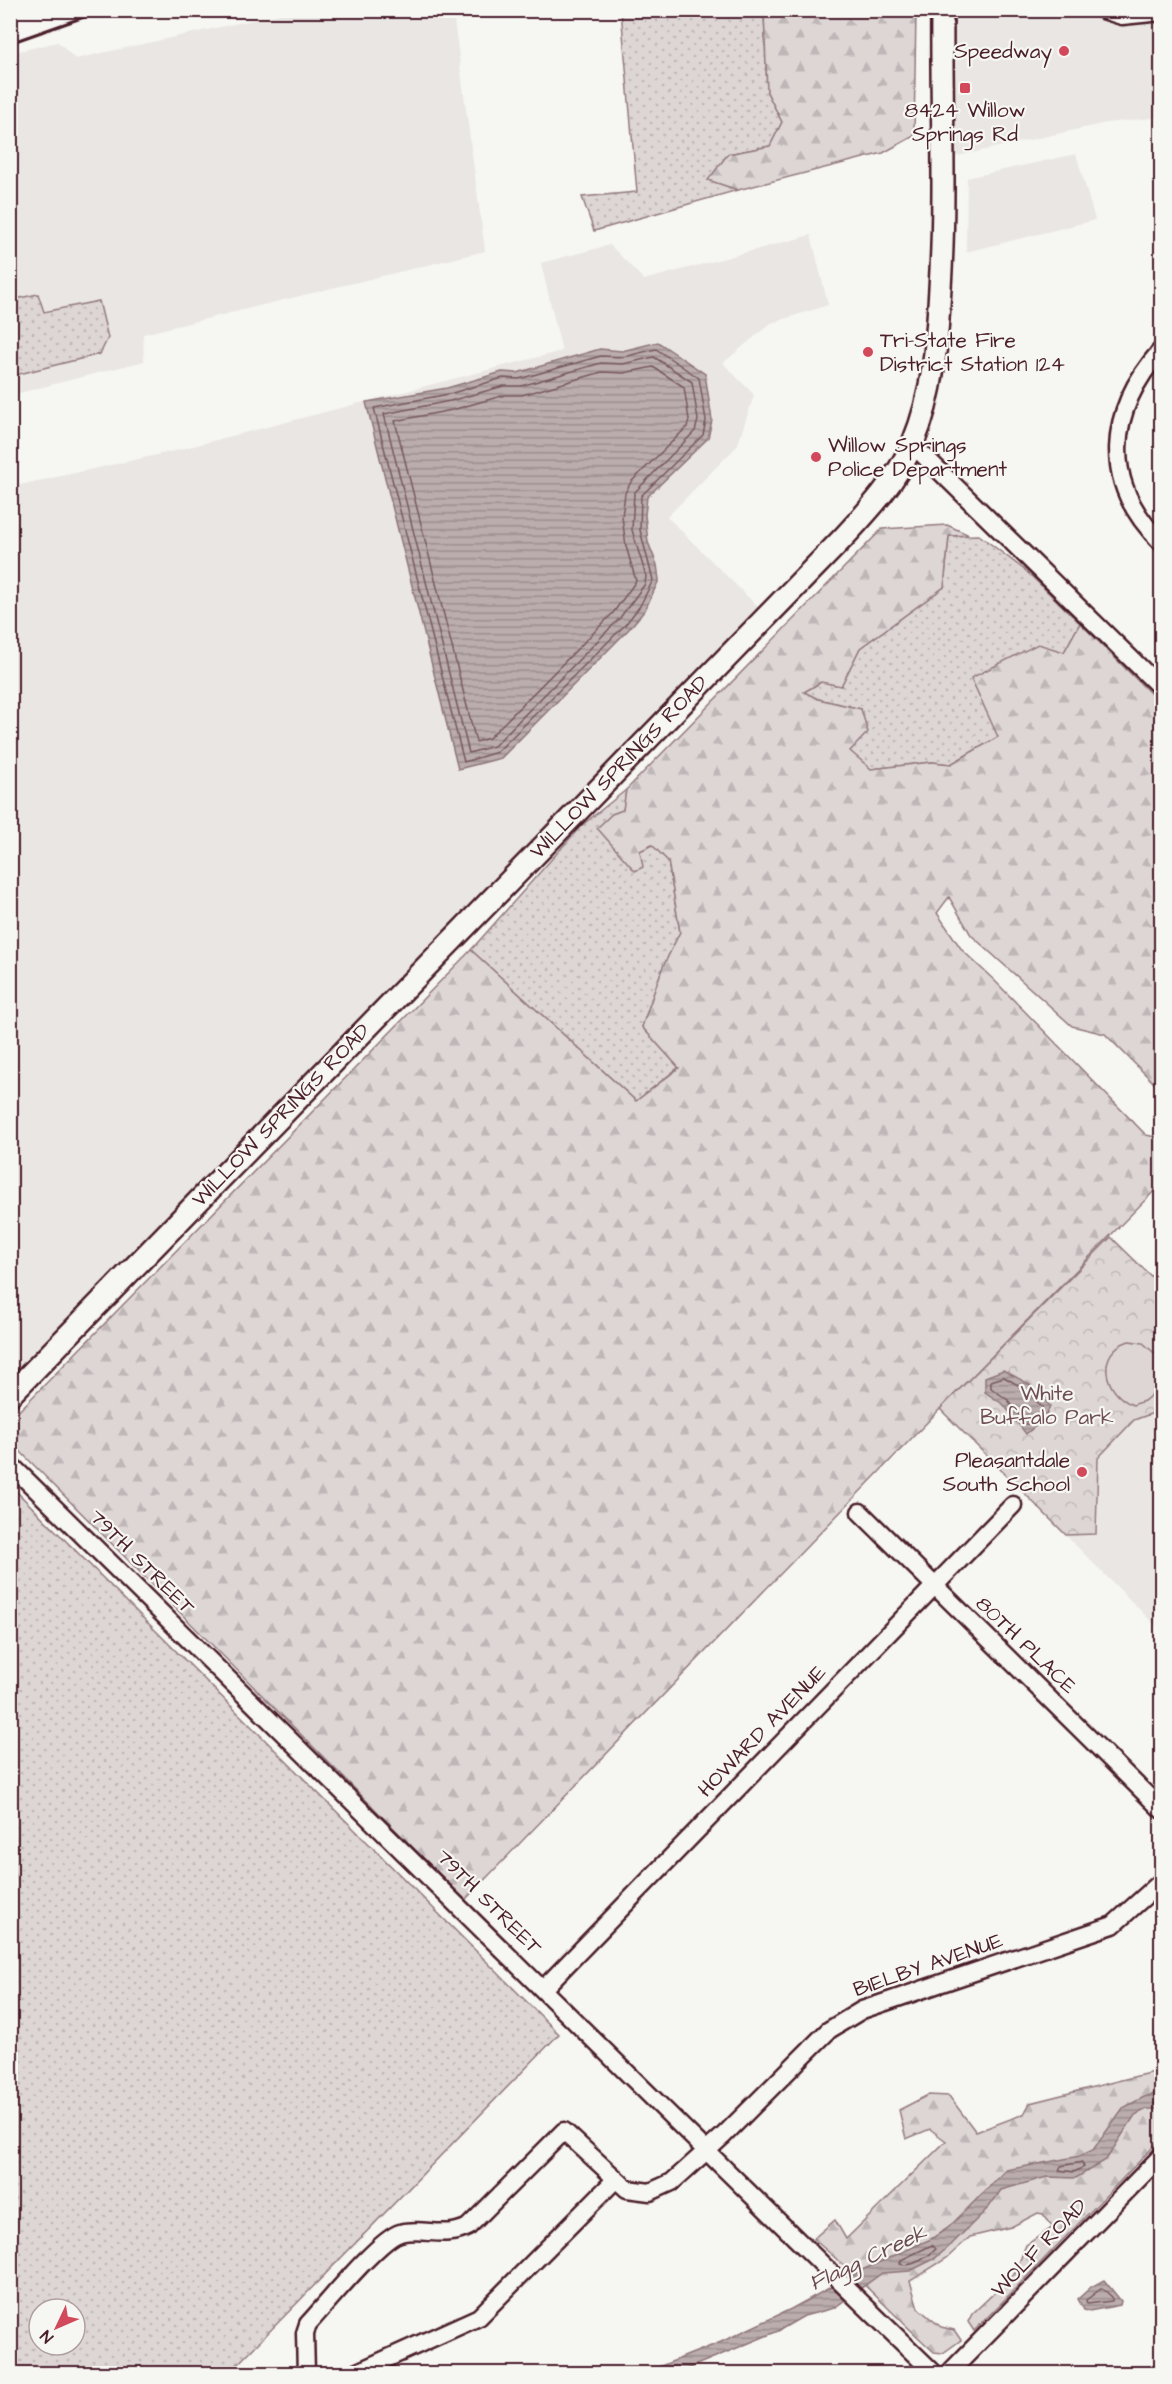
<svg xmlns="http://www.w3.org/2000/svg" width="1172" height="2384" viewBox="0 0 1172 2384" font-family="'Architects Daughter',sans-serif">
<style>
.built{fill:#e9e6e3}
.grass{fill:url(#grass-dots);stroke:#947a80;stroke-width:1.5;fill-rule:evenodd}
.forest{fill:url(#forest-firs);stroke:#947a80;stroke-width:1.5}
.park{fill:url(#park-crowns);stroke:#947a80;stroke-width:1.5}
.pitch{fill:#ddd6d5;stroke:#947a80;stroke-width:1.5}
.water{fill:url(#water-rules);stroke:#8e747a;stroke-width:1.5}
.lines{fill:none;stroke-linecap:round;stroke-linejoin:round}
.shore{stroke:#77585f;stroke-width:1.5}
.minor-casing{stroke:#4a1f2b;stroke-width:21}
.major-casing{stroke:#4a1f2b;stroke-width:26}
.minor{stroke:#f6f6f2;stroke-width:16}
.major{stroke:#f6f6f2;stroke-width:21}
.rail{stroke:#4a1f2b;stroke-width:3}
.poi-dot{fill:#d1495b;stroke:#f6f6f2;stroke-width:2}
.labels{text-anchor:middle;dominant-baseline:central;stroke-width:4.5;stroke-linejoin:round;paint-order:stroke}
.poi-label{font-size:21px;fill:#4a1f2b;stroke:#f6f6f2;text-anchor:end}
.street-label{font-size:21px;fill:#4a1f2b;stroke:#f6f6f2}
.park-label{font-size:21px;fill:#6f4d56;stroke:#f6f6f2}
.water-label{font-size:22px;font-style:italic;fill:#6c4a52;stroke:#f6f6f2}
</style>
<defs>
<pattern id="grass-dots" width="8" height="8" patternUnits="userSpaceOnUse" patternTransform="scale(1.5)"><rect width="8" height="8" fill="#ddd6d5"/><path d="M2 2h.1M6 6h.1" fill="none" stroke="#bfb7b7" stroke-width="1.8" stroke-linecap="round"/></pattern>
<pattern id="forest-firs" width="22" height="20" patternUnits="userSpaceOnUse" patternTransform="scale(1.5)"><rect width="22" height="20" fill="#ddd6d5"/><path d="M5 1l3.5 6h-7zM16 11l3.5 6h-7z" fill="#bfb7b7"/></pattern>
<pattern id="park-crowns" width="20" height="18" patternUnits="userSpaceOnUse" patternTransform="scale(1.5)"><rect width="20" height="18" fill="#ddd6d5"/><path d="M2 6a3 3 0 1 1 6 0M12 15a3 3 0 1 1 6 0" fill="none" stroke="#bfb7b7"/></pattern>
<pattern id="water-rules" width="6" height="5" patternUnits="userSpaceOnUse" patternTransform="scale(1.5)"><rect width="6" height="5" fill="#bbadae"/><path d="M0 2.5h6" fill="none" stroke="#9a8c8e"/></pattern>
</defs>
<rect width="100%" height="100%" fill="#f6f6f2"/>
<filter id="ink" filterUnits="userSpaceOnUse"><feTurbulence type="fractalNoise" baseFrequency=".0167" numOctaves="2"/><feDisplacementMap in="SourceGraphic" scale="12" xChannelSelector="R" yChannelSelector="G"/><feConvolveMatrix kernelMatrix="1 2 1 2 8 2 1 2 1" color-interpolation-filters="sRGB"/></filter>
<g filter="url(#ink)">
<!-- built -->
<g class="built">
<path d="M294,11h92l37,6 30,-4 32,238 -342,83 1,27 -133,34v-342l47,-11 17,17z"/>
<path d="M947,11h214v106l-55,6 -157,35z"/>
<path d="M1076,154l19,66 -129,32 1,-74z"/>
<path d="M811,235l17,70 -57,18 -48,40 31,32 -17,51 -70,71 92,91 -748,769v-890l155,-34 396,-102 -21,-88 69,-18 34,35z"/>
<path d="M1111,1237l50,49v345l-221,-222z"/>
</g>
<!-- grass -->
<g class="grass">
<path d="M621,11h143l3,81 15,30 -12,24 -42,8 -19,26 29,10 -144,41 -12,-34 55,-5z"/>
<path d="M38,294l6,18 55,-11 9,37 -8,16 -89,22v-76z"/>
<path d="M979,535l47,36 54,52 -16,29 -66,85 -47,27 -19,-2 -61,7 -22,-18 12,-42 -43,-10 -14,-7 17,-10 20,4 19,-38 84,-61 5,-51z"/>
<path d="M626,790l-3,20 -11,4 28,37 12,-7 16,17 12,71 -18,37 -20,58 37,40 -43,34 -165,-151 110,-124z"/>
<path d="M10,1485l549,549 -330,339h-218zM39,2309h36v36h-36z"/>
</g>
<!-- forest -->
<g class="forest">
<path d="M764,11h152l-2,125 -31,17 -145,37 -30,-10 20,-26 42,-8 12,-24 -15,-30z"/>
<path d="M947,525l22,10 -20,1 -5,51 -84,61 -19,38 -20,-4 -17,10 14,7 43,10 7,23 -18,19 21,18 61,-7 19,2 47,-27 -27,-59 67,-34 26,8 16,-29 81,81v386l-56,-56 -33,-8 -101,-91 -22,-38 -12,16 25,37 33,31 151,154 15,3v46l-221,225 -475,491 -454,-458v-23l460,-469 165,151 43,-33 -37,-41 20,-58 18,-37 -12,-71 -16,-16 -12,6 3,16 -8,4 -38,-43 15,-14 11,-4 3,-20 256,-261z"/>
<path d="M1161,2070v69l-187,192 -6,-9 4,-8 43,-41 11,-28 27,-18 -10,-13 -5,-1 -27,14 -41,10 -23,21 -37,23 8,27 23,19 13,3 7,10 -18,13 -9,-1c-41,-37 -77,-78 -121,-113l22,-19 11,19 100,-98 -16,-12 -24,10 -7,-29 29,-15 21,1 27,36 48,-18 6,-11z"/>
</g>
<!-- park -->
<path class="park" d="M1111,1237l50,49v121l-5,5 -22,8 -36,38 -2,76 -30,1 -126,-126z"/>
<!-- pitch -->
<path class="pitch" d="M1129,1341l14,2 18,16v28l-17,14 -11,4c-30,-12 -38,-53 -4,-64z"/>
<!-- water -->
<g class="water">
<path d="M658,342l47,32 7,46 -4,18 -61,59 -2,18 3,27 9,23 2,15 -14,30 -16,19 -128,129 -43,11 -92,-367 81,-14 55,-16 15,1 83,-24 22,2z"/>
<path d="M1003,1370l26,14 21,22 -5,12 -19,16 -22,-29 -19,-13v-15z"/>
<path d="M1161,2092v17h-14l-12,6 -29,45 -30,18 -29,-1 -46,13 -12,17 -38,38 -17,14 -24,12 -28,2 -48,35 -30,8 -26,15 -101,42 -36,1 80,-32 70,-33 71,-39 69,-31 17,-11 58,-58 74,-14 13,-6 30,-42 21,-11z"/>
<path d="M1104,2280l17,21 -1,4 -31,6 -5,-1 -6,-11 13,-12z"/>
</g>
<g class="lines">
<!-- shore -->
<g class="shore">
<path d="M656,349l43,29 7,42 -3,15 -62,61 -1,34 13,50 -13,26 -15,19 -128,127 -33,10 -90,-354 75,-14 54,-16 16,1 82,-23 22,1z"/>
<path d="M654,357l38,25 6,38 -3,11 -61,62 -2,37 14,46 -1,8 -26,35 -125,127 -25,7 -85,-339 66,-13 54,-15h17l80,-23 22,1z"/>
<path d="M653,367l31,20 5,33 -2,7 -56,55 -6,11 -3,24 4,29 10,35 -23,32 -124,125 -13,4 -81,-321 57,-11 53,-15h17l80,-23 22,1z"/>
<path d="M1004,1377l21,12 17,18 -2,8 -11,9h-4l-17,-24 -17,-12v-7z"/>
<path d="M1082,2162l2,5 -10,5 -15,-2 2,-4z"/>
<path d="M932,2245l4,4c-8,8 -25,19 -36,15l1,-4z"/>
<path d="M1102,2288l10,9v4l-25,3 -1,-4z"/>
</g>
<!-- minor casing -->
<g class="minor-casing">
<g id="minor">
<path d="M1103,10l19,6 40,-4"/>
<path d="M1162,349c-55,62 -62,134 0,194"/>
<path d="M912,444l250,245"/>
<path d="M10,1464c309,303 614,609 925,910"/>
<path d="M860,1512l302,298"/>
<path d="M544,1988l469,-483"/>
<path d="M306,2374l-1,-41 3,-9c17,-18 71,-85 92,-91 23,-6 45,6 68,-6l96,-96 63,58 23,3 22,-10 51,-46 106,-106 33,-20 251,-85 49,-44"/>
<path d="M353,2374l126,-57 136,-137"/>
<path d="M948,2374l214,-219"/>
</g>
</g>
<!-- major casing -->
<g class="major-casing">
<path id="major" d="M10,1395l833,-857c27,-29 54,-58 70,-95 21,-50 24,-102 27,-155 6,-93 1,-185 2,-278"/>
</g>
<!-- minor -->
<use href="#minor" class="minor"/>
<!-- major -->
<use href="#major" class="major"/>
<!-- rail -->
<path class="rail" d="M10,43l94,-33"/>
</g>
</g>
<!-- markers -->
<g class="poi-dot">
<circle cx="1064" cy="51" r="6"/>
<rect x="959" y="82" width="12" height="12" rx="3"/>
<circle cx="868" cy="352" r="6"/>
<circle cx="816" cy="457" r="6"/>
<circle cx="1082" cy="1472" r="6"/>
</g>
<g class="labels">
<!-- poi labels -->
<g class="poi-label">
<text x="1052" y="51">Speedway</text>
<text x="965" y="110" text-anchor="middle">8424 Willow<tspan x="965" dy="24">Springs Rd</tspan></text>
<text x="880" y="340" text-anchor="start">Tri-State Fire<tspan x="880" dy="24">District Station 124</tspan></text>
<text x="828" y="445" text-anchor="start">Willow Springs<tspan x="828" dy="24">Police Department</tspan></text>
<text x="1070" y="1460">Pleasantdale<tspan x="1070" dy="24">South School</tspan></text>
</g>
<!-- street labels -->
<g class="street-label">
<text transform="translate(619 767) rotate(-46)">WILLOW SPRINGS ROAD</text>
<text transform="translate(281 1115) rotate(-46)">WILLOW SPRINGS ROAD</text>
<text transform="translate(142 1562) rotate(45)">79TH STREET</text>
<text transform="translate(1026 1645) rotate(44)">80TH PLACE</text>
<text transform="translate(762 1731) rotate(-46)">HOWARD AVENUE</text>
<text transform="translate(489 1902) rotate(45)">79TH STREET</text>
<text transform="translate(928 1965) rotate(-19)">BIELBY AVENUE</text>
<text transform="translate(1039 2248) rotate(-46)">WOLF ROAD</text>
</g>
<!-- park labels -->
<g class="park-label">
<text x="1047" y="1393">White<tspan x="1047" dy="24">Buffalo Park</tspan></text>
</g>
<!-- water labels -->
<g class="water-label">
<text transform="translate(868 2258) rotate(-25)">Flagg Creek</text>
</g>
</g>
<!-- margin -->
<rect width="1172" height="2384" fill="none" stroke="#f6f6f2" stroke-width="36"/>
<rect x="18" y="18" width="1136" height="2348" fill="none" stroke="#4a1f2b" stroke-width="2" filter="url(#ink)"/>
<!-- north arrow -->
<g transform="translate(57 2327) rotate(226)"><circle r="28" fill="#f6f6f2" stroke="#b1a0a2" stroke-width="1.5"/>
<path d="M0-4.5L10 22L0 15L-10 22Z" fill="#d1495b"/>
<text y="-9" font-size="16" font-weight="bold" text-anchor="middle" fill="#4a1f2b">N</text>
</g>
</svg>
